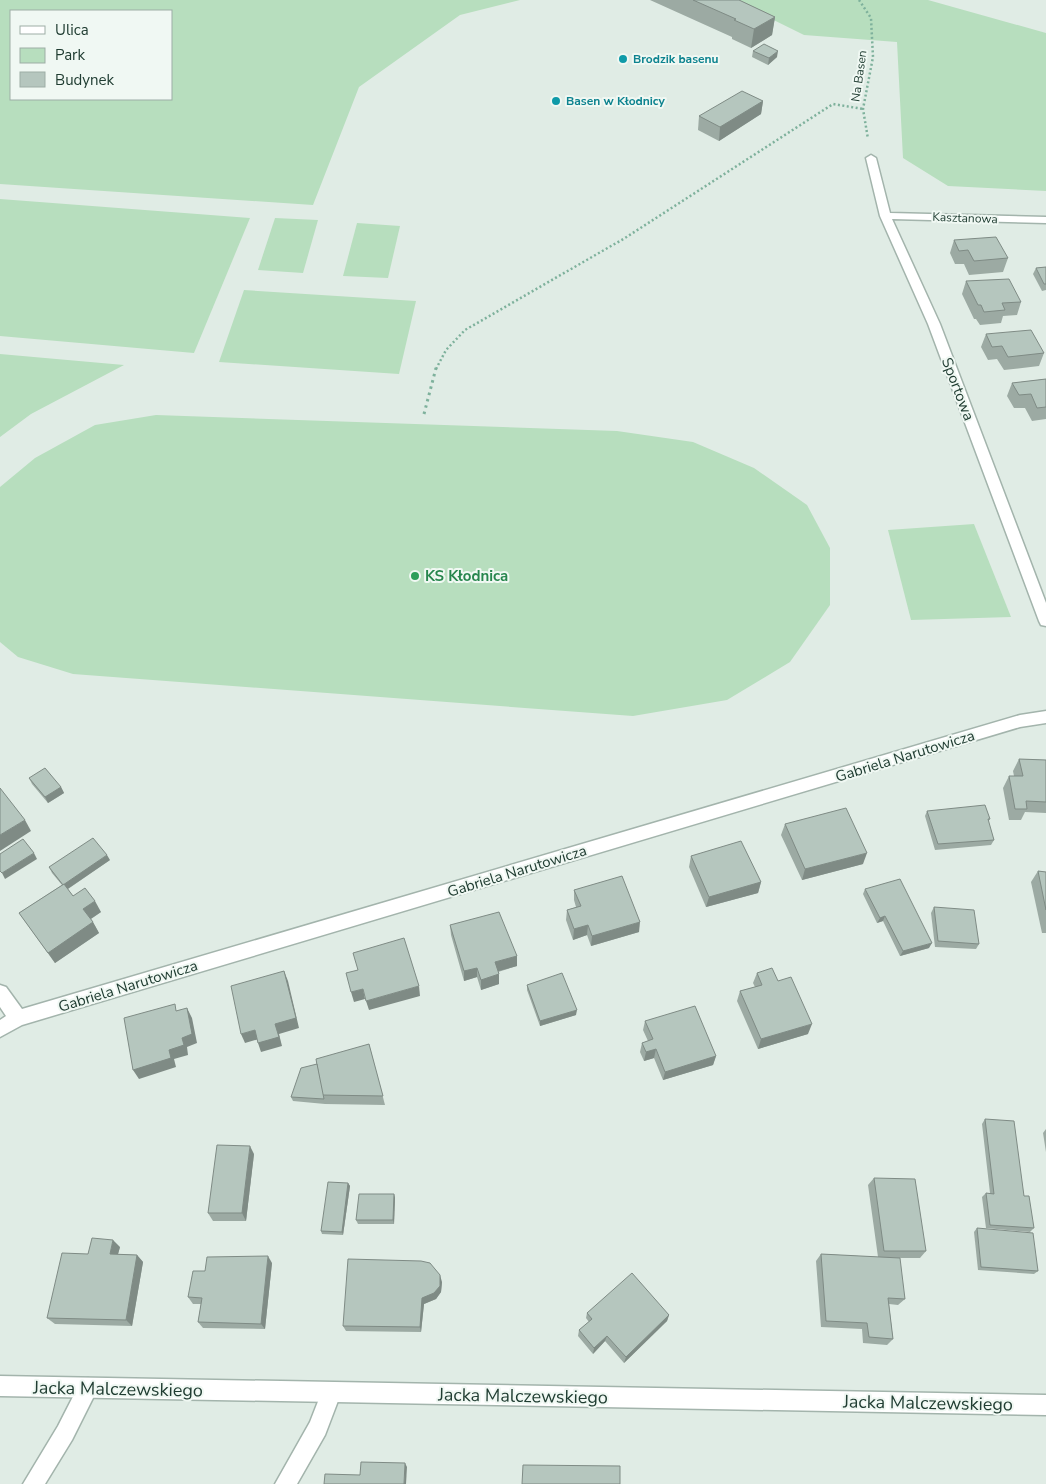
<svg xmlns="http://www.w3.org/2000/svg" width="1046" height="1484" viewBox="0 0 1046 1484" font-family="'Nunito Sans',sans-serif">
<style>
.green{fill:#b7debe;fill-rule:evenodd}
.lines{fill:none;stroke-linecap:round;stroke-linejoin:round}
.service-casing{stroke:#a3b4ac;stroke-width:3}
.minor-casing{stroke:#a3b4ac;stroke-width:3}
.path-far1{stroke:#7eb19c;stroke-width:2.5;stroke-dasharray:2 2.5;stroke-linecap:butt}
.path{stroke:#7eb19c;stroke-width:3;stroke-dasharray:2.5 4;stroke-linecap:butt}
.service{fill:#fff;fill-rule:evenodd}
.minor{fill:#fff;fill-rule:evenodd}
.wall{fill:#9caaa3}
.shaded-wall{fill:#7f8b85}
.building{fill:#b5c6be;stroke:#7f8b85}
.culture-dot{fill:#0f9aa8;stroke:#f0f8f3;stroke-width:2}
.leisure-dot{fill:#2e9e5b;stroke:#f0f8f3;stroke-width:2}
.labels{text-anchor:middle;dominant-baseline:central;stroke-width:4;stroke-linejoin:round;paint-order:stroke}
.far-culture-label{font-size:12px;font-weight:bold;fill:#0d838f;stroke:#f0f8f3;text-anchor:start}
.far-street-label{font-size:12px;fill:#203d32;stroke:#f0f8f3}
.street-label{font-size:15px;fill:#203d32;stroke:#f0f8f3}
.leisure-label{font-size:15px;font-weight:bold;fill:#27864d;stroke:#f0f8f3;text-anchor:start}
.near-street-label{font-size:18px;fill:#203d32;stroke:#f0f8f3}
</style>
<rect width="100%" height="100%" fill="#e0ece5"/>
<!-- green -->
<g class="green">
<path d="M0,0h520l-60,15 -101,72 -46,118 -313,-21zM11,11h160v88h-160z"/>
<path d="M733,0h195l118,33v158l-98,-5 -45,-28 -6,-116 -93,-7z"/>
<path d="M0,199l250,19 -56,135 -194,-17z"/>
<path d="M275,218l43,2 -15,53 -45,-3z"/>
<path d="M357,223l43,3 -12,52 -45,-2z"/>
<path d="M244,290l172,11 -17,73 -180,-12z"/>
<path d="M0,354l124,11 -93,49 -31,23z"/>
<path d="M156,415l461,16 76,11 61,26 53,37 23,43v57l-40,57 -63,38 -94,16 -560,-42 -55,-17 -18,-15v-155l35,-29 60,-33z"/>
<path d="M974,524l37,93 -100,3 -23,-90z"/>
</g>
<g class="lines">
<!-- service casing -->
<g class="service-casing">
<g id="service">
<path d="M88,1378l7,3 3,7 -26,52 -27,44h-22l35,-58 23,-45z"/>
<path d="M331,1383l7,3 3,7 -16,42 -28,49h-22l35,-62 14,-36z"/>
</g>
</g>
<!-- minor casing -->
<g class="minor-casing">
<g id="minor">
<path d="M871,155l5,3 14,55 156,4v6l-154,-4 48,105 106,279v23l-5,-1 -2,-4 -111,-297 -48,-108 -14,-58z"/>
<path d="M1046,711v12l-26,4 -998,298 -22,12v-17l6,-4 -6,-9v-22l6,2 16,22 998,-294z"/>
<path d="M0,1376l1046,19v20l-1046,-19z"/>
</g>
</g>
<!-- path-far1 -->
<g class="path-far1">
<path d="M859,0l12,18 2,39 -10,52 5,30"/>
<path d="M436,369l10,-19 19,-20 160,-92 208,-134 30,5"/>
</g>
<!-- path -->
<path class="path" d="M424,414l12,-46"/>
<!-- service -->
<use href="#service" class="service"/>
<!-- minor -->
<use href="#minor" class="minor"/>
</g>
<!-- wall -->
<g class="wall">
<path d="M650,0h89l36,17 -3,18 -21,13 -19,-9v-2z"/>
<path d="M753,51l24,6 -9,8 -16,-8z"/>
<path d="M763,101l-2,13 -42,27 -21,-11 1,-14z"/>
<path d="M954,240l54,18 -5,14 -34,3 -5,-11h-9l-5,-11z"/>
<path d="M1046,267v23l-4,1 -9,-17 3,-6z"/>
<path d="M966,281l55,21 -4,13 -14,1 -2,7 -21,2 -4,-6h-2l-12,-25z"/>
<path d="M986,334l58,19 -5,13 -35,4 -7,-11 -9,1 -7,-13z"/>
<path d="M1046,379v40l-14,2 -7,-13h-11l-7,-12 5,-13z"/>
<path d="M1019,759l27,1v53l-21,-1 -4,8h-12l-6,-32 6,-12h5l-1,-5z"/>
<path d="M29,778l32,9 3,6 -16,10 -16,-19z"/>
<path d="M927,811l63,8 -2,3 6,18 -3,5 -56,5 -10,-34z"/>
<path d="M785,824l78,40 -61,16 -21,-45z"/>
<path d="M691,856l70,26 -3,11 -52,14 -17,-40z"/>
<path d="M110,860l-42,29 5,7 28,16 -10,7 8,14 -44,30 -36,-50 43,-28 -10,-12 -3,-6z"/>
<path d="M1038,871l8,1v61h-4l-11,-51z"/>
<path d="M865,889l64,59 -29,8 -17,-35 -6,2 -14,-29z"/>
<path d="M574,890l65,42 -48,14 -4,-11 -14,5 -7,-20 1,-10 9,-3 -2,-7z"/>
<path d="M934,907l45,37 -3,5 -41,-2 -4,-34z"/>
<path d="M450,925l67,31v10l-19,6 1,12 -18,6 -4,-13 -13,4 -13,-46z"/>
<path d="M757,973l21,8 30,53 -50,15 -21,-48 3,-10 15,-4 -2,-4z"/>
<path d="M527,985l49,30 -36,11 -13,-36z"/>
<path d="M645,1021l71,35 -3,9 -50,15 -9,-22 -10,3 -4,-9 2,-9 6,-2 -5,-11z"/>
<path d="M369,1044l16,61 -60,-1 -32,-3 -2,-4 26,-33z"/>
<path d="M985,1119l39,77 10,32 -4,4 -44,-4 -4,-31 4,-4h4l-8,-69z"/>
<path d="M1046,1129v23l-3,-19z"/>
<path d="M254,1154l-8,67h-33l-5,-8z"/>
<path d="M874,1178l52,73 -6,7h-25l10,41 -7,6 -9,-1 4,35 -6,6 -24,-2 -1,-14 -41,-2 -5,-66 5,-7 57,3 -10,-72z"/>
<path d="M348,1183l2,3 -7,49 -21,-1 -1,-3z"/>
<path d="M394,1194l1,4 -1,26h-36l-2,-4z"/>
<path d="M977,1228l61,43 -4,3 -56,-4 -4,-38z"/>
<path d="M120,1247l-2,7 19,1 6,7 -11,64 -77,-2 -8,-6 41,-64z"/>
<path d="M272,1263l-7,66 -62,-1 -5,-6 3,-18h-8l-5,-7 17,-26z"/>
<path d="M442,1282l-1,10 -5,7 -12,5 -3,28 -75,-1 -3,-5z"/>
<path d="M587,1313l82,2 -2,6 -43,42 -19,-22 -12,13 -15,-18 1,-6 10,-8 -3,-4z"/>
</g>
<!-- shaded-wall -->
<g class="shaded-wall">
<path d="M775,17l-3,18 -21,13 3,-19z"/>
<path d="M778,51l-1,6 -9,8 1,-7z"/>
<path d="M763,101l-2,13 -42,27 1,-14z"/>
<path d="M61,787l3,6 -16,10 -3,-6z"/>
<path d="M25,820l6,11 -31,20v-16z"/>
<path d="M34,853l3,6 -32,20 -3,-6z"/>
<path d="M867,853l-4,11 -61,16 3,-11z"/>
<path d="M107,855l3,5 -44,30 -3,-5z"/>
<path d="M761,882l-3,11 -52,14 3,-10z"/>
<path d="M95,901l6,11 -12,8 -6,-11z"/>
<path d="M885,916l-2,5 -6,2 3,-5z"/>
<path d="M93,922l6,11 -44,30 -7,-10z"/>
<path d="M640,922l-1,10 -48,14 1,-10z"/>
<path d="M588,925l-1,10 -14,5 1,-11z"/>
<path d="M932,943l-3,5 -29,8 3,-5z"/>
<path d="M517,956v10l-22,6v-10z"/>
<path d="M477,968v9l-13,4v-10z"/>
<path d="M284,971l4,10 11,47 -20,6 3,12 -21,6 -3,-9 17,-19z"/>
<path d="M499,974v10l-18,6v-10z"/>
<path d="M419,986l1,10 -51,14 -3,-9z"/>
<path d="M363,989l2,10 -11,3 -3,-10z"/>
<path d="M187,1008l5,10 5,25 -10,4 1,8 -14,4 2,8 -37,12 -6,-9 36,-20 13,-12z"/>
<path d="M577,1010l-1,5 -36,11v-5z"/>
<path d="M812,1024l-4,10 -50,15 3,-10z"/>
<path d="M255,1030l4,9 -14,4 -4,-9z"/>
<path d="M656,1049l-2,9 -10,3 2,-9z"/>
<path d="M716,1056l-3,9 -50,15 2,-8z"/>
<path d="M250,1146l4,8 -8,67 -4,-8z"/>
<path d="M348,1183l2,3 -7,49 -1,-3z"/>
<path d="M394,1194l1,4 -1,26 -1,-4z"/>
<path d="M113,1240l7,7 -4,14 -6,-7z"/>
<path d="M137,1255l6,7 -11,64 -6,-6z"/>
<path d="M268,1256l4,7 -7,66 -4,-5z"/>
<path d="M440,1275l2,7 -1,10 -5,7 -12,5 -3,28 -1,-5 2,-29z"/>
<path d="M669,1315l-2,6 -43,42 2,-6z"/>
<path d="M607,1336l-2,5 -12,13 1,-6z"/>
<path d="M405,1463l2,4 -1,17h-2z"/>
</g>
<!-- building -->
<g class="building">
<path d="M693,0h46l36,17 -21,12 -20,-9 2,-1z"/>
<path d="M764,44l14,7 -9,7 -16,-7z"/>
<path d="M742,91l21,10 -43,26 -21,-11z"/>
<path d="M996,237l12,21 -34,3 -6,-11 -9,1 -5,-11z"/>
<path d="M1046,267v17h-2l-8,-16z"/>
<path d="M1009,279l12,23 -19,1 3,7 -21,2 -3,-7h-3l-12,-24z"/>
<path d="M1031,330l13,23 -36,4 -6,-11 -10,1 -6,-13z"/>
<path d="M1046,379v28l-9,1 -6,-14 -12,1 -7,-12z"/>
<path d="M1019,759l27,1v42l-20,-1 1,8h-12l-6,-33h14z"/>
<path d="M45,768l16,19 -16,10 -16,-19z"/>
<path d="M0,788l25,32 -25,15z"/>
<path d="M985,805l5,14h-2l6,21 -56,4 -11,-33z"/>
<path d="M846,808l21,45 -62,16 -20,-45z"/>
<path d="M93,838l14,17 -44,30 -14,-18z"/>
<path d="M23,839l11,14 -32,20 -2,-2v-17z"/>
<path d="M741,841l20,41 -52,15 -18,-41z"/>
<path d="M1038,871l8,1v38z"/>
<path d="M622,876l18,46 -48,14 -4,-11 -14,4 -7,-19 14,-4 -7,-16z"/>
<path d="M900,879l32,64 -29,8 -18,-35 -5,2 -15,-29z"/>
<path d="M64,884l9,12 12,-8 10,13 -12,8 10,13 -45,31 -29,-40z"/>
<path d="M934,907l40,3 5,34 -41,-3z"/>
<path d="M499,912l18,44 -22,6 4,12 -18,6 -4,-12 -13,3 -14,-46z"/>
<path d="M404,938l15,48 -53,15 -3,-12 -12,3 -5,-19 12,-3 -5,-17z"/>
<path d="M772,968l6,13 13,-4 21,47 -51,15 -21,-48 22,-6 -5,-12z"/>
<path d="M284,971l12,47 -21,6 4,13 -21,6 -3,-13 -14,4 -10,-48z"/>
<path d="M562,973l15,37 -37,11 -13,-36z"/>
<path d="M175,1004l1,7 11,-3 5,26 -10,4 2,7 -15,5 2,8 -38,12 -9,-52z"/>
<path d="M695,1006l21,50 -51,16 -9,-23 -10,3 -4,-9 11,-4 -8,-18z"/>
<path d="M369,1044l14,52 -61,-1 -6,-36z"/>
<path d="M317,1064l7,35 -33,-2 10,-29z"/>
<path d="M985,1119l29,2 10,75h5l5,32 -44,-3 -4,-32 8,1z"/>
<path d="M217,1145l33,1 -8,67h-34z"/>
<path d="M874,1178l41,1 11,72h-42z"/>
<path d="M328,1182l20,1 -6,49 -21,-1z"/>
<path d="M359,1194h35l-1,26h-37z"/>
<path d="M977,1228l56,5 5,38 -57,-4z"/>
<path d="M92,1238l21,2 -3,14 27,1 -11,65 -79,-2 15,-65 26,1z"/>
<path d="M821,1254l79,4 5,41 -17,-1 5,41 -24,-2 -2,-14 -41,-2z"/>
<path d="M268,1256l-7,68 -63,-2 4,-24 -14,-1 5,-26h12l2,-14z"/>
<path d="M348,1259l73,2 9,2 10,12v11l-6,7 -12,5 -2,29 -77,-1z"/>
<path d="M632,1273l37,42 -43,42 -19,-21 -13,12 -15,-18 13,-11 -5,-6z"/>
<path d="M361,1462l44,1 -1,21h-80l1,-10 35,1z"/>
<path d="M523,1465l97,1v18h-98z"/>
</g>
<!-- markers -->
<g class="culture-dot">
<circle cx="623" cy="59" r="5"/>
<circle cx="556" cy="101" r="5"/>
</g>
<circle class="leisure-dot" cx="415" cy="576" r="5"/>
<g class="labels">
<!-- far-culture labels -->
<g class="far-culture-label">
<text x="633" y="59">Brodzik basenu</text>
<text x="566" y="101">Basen w Kłodnicy</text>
</g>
<!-- far-street labels -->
<g class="far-street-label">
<text transform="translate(859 76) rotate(-82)">Na Basen</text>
<text transform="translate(965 218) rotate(2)">Kasztanowa</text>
</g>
<!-- street labels -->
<g class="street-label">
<text transform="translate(958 389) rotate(69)">Sportowa</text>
<text transform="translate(905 756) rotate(-17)">Gabriela Narutowicza</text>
<text transform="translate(517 871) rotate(-17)">Gabriela Narutowicza</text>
<text transform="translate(128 986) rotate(-17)">Gabriela Narutowicza</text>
</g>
<!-- leisure labels -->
<g class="leisure-label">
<text x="425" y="576">KS Kłodnica</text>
</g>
<!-- near-street labels -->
<g class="near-street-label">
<text transform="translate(118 1389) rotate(1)">Jacka Malczewskiego</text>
<text transform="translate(523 1396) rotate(1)">Jacka Malczewskiego</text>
<text transform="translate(928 1403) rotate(1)">Jacka Malczewskiego</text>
</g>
</g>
<!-- legend -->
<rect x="10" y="10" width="162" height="90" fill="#f0f8f3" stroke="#9dada6"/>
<rect x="20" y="26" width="25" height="8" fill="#ffffff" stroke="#9dada6"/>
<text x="55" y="35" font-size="15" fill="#203d32">Ulica</text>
<rect x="20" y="48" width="25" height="15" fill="#b7debe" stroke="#9dada6"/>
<text x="55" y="60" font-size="15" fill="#203d32">Park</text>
<rect x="20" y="72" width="25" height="15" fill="#b5c6be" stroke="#9dada6"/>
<text x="55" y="85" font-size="15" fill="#203d32">Budynek</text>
</svg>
